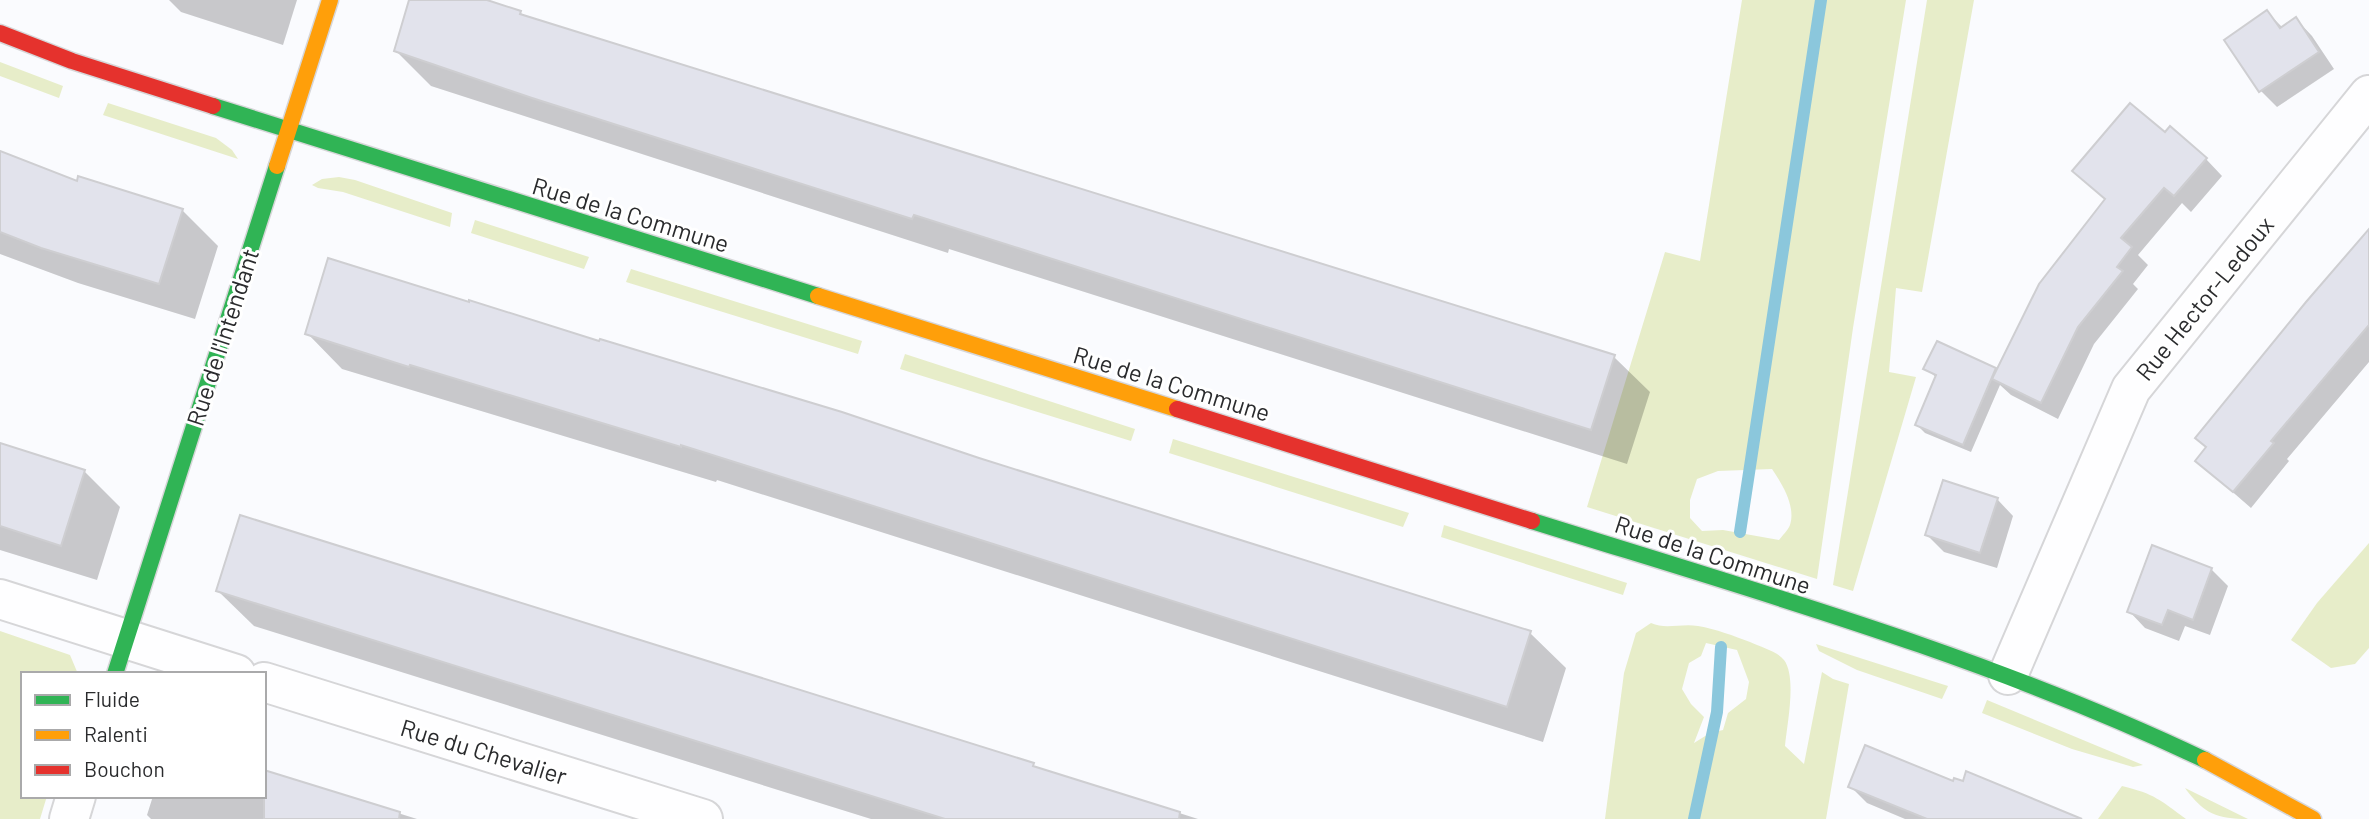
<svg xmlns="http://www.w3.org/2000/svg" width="2369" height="819" viewBox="0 0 2369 819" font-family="Barlow,sans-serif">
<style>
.green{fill:#e7edc9;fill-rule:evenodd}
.shadow{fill:#0003}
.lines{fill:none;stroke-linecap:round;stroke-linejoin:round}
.stream{stroke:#8bc7dc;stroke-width:12}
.building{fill:#e2e3ec;stroke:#ceced1;stroke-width:2}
.street-casing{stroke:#d6d6d8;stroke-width:42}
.fast-casing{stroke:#d6d6d8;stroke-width:19}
.slow-casing{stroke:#d6d6d8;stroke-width:19}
.jam-casing{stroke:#d6d6d8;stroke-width:19}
.street{stroke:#fefeff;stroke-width:38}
.fast{stroke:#30b455;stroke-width:16}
.slow{stroke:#ff9f0a;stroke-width:16}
.jam{stroke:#e5322d;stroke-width:16}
.labels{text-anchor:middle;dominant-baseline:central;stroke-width:6;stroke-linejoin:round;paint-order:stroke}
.street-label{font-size:24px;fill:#2a2b2d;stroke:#fff}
</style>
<rect width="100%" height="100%" fill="#fafbfe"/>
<!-- green -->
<g class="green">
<path d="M1742,0h164l-53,328 -36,251 -230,-72 78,-255 35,9zM1772,469c10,15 24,37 18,56 -2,5 -8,11 -11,15l-56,-10 -21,1 -12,-13v-18l7,-21 21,-8z"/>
<path d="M1927,0h47l-52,292 -26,-4 -7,84 27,5 -63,214 -20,-6z"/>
<path d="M0,62l63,24 -4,12 -59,-22z"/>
<path d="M108,103l108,35 16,12 6,9 -135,-44z"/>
<path d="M339,177l16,3 97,33 -2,14 -107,-35 -25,-4 -6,-3 10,-6z"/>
<path d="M475,220l114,37 -5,12 -113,-36z"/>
<path d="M631,269l231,72 -4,13 -232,-72z"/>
<path d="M905,354l230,75 -4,12 -231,-72z"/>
<path d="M1173,439l236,74 -6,14 -234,-74z"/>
<path d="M1444,525l183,58 -4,12 -182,-58z"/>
<path d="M2369,543v105l-14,16 -24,4 -40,-28 26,-37z"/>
<path d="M1651,623c15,7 30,0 47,3 18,3 36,10 52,16 10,5 27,9 34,18 13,17 3,65 1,86l19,18 18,-92 11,7 16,5 -23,135h-221l19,-146 12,-40zM1706,643l31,7 12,32 -3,17 -18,14 -5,17 -13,3 -16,10 10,-26 -13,-13 -9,-15 7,-26 12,-7z"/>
<path d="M0,631l70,24 8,19h-55v122h24l-7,23h-40z"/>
<path d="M1816,644l132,42 -6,13 -85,-29 -38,-19z"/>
<path d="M1987,700l156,65 -10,2 -61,-18 -90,-36z"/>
<path d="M2122,786c33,8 38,14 64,33h-88z"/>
<path d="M2185,788l63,31c-31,0 -44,-5 -63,-31z"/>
</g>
<!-- shadow -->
<g class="shadow">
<path d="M169,0h128l-14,45 -102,-33z"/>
<path d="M411,0h70l39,12 5,5 1089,340 36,35 -23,72 -678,-215 -1,4 -517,-167 -35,-35z"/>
<path d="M2267,12l16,16 13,-9 16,17 22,33 -57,38 -16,-16z"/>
<path d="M2165,135l41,24 16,17 -31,36 -9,-9 -44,52 10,10 -15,19 5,5 -44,55 -36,75 -47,-24 -11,-10 -29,67 -46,-19 -8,-8 20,-47 -12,-10 70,2 2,2 109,-172 -32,-29z"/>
<path d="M0,153l78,30 104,27 36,36 -23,73 -117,-36 -78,-29z"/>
<path d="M2369,230v132l-82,97 2,2 -38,47 -54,-47z"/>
<path d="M307,333l672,127 551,173 36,35 -23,74 -826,-262 -1,2 -374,-113z"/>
<path d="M0,445l84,26 36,36 -23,73 -97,-30z"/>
<path d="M1997,499l16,17 -16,52 -53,-16 -17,-17z"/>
<path d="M2211,569l17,17 -18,49 -25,-9 -6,15 -34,-13 -16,-17z"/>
<path d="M218,591l574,98 406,130h-327l-617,-193z"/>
<path d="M264,771l153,48h-266l-4,-4 6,-19h111z"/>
<path d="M1850,786l196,33h-141l-38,-16z"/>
</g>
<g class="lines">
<!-- stream -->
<g class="stream">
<path d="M1740,532l81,-532"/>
<path d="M1694,819l23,-107 4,-65"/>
</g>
</g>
<!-- building -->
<g class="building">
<path d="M409,0h78l34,11 -1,3 1095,341 -24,75 -677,-215 -2,4 -380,-121 -138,-47z"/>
<path d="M2267,10l13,18 16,-11 23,35 -60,40 -35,-52z"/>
<path d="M2130,103l35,29 5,-6 37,32 -33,38 -10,-8 -43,50 11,9 -15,20 6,4 -45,56 -37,76 -49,-24 47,-95 66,-85 -33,-28z"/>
<path d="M0,151l77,30 1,-5 105,33 -24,75 -118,-36 -41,-16z"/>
<path d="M2369,229v96l-98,116 3,2 -41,49 -38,-31 11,-14 -11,-9 111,-136z"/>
<path d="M328,258l141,44v-2l130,41 1,-2 242,73 137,46 552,173 -24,76 -826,-262v2l-271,-82 -1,2 -104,-33z"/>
<path d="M1937,341l59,27 -33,77 -48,-20 21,-50 -13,-6z"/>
<path d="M0,443l85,27 -24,76 -61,-20z"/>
<path d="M1943,480l55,18 -18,55 -55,-18z"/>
<path d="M240,515l794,248 -1,3 147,46 -1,7h-234l-729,-228z"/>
<path d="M2152,545l60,23 -19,52 -25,-10 -6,15 -35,-13z"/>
<path d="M1865,745l88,36 1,-3 9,3 3,-10 116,48h-155l-79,-32z"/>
<path d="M264,770l136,42 -1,7h-135z"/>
</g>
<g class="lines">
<!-- street casing -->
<g class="street-casing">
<g id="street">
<path d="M0,599l236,75"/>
<path d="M2008,675l123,-286 238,-294"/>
<path d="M264,682l439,137"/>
<path d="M69,819l7,-23"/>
</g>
</g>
<!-- fast casing -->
<g class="fast-casing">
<g id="fast">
<path d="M213,106l605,190"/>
<path d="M1532,521c227,71 457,136 673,239"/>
<path d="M115,674l162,-508"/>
</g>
</g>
<!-- slow casing -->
<g class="slow-casing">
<g id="slow">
<path d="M277,166l53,-166"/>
<path d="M818,296l359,113"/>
<path d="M2205,760l108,59"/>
</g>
</g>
<!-- jam casing -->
<g class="jam-casing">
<g id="jam">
<path d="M0,33l72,28 141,45"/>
<path d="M1177,409l355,112"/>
</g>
</g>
<!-- street -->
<use href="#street" class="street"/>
<!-- fast -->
<use href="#fast" class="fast"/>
<!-- slow -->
<use href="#slow" class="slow"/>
<!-- jam -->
<use href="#jam" class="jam"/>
</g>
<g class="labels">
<!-- street labels -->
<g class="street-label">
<text transform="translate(631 214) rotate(17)">Rue de la Commune</text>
<text transform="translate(2204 298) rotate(-51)">Rue Hector-Ledoux</text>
<text transform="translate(222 337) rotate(-72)">Rue de l'Intendant</text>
<text transform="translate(1172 383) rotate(17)">Rue de la Commune</text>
<text transform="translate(1713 554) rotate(18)">Rue de la Commune</text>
<text transform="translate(484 751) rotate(17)">Rue du Chevalier</text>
</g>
</g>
<!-- legend -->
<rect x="21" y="672" width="245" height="126" fill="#ffffff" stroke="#aaaaab" stroke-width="2"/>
<rect x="35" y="695" width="35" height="10" fill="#30b455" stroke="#aaaaab" stroke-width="2"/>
<text x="84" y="707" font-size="21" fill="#2a2b2d">Fluide</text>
<rect x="35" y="730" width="35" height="10" fill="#ff9f0a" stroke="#aaaaab" stroke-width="2"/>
<text x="84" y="742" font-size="21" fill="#2a2b2d">Ralenti</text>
<rect x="35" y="765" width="35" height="10" fill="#e5322d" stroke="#aaaaab" stroke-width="2"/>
<text x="84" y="777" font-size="21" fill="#2a2b2d">Bouchon</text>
</svg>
